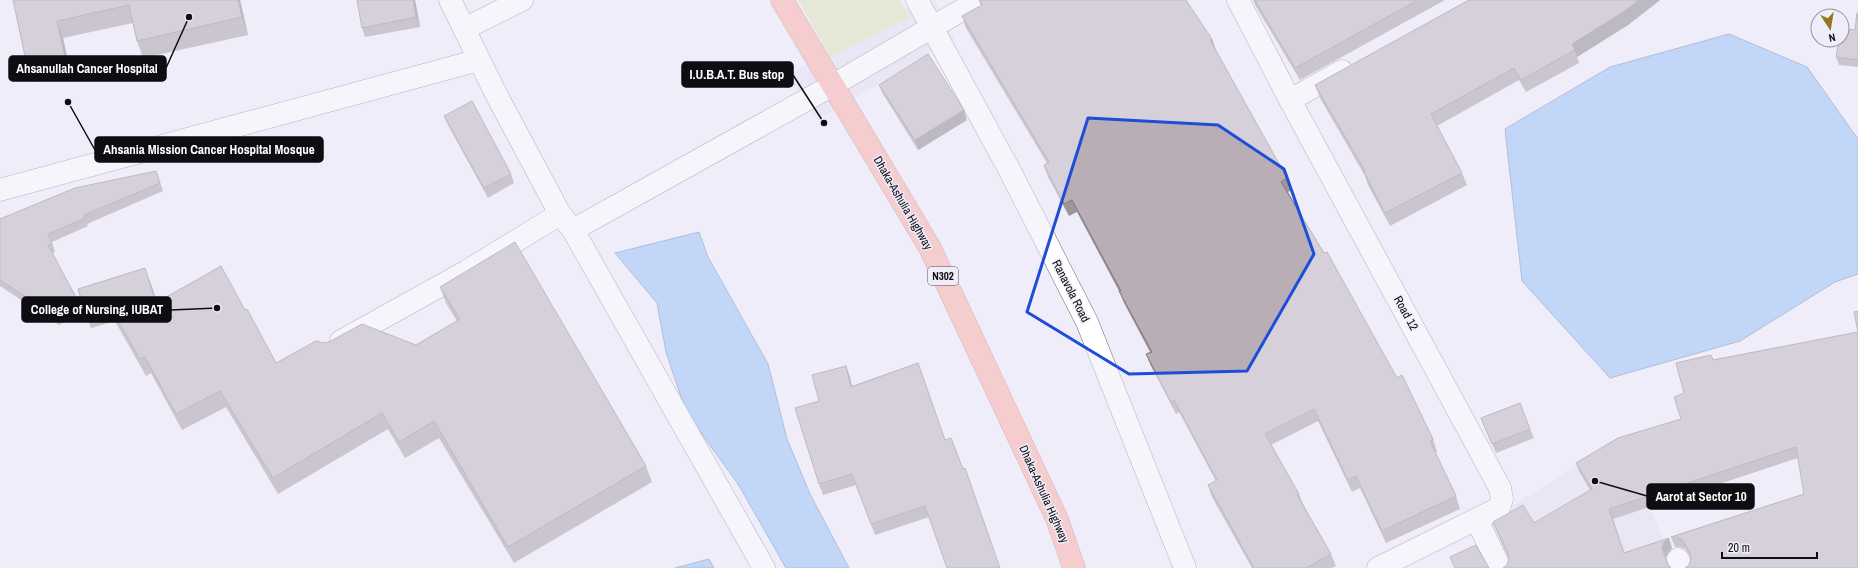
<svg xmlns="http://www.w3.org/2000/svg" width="1858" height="568" viewBox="0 0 1858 568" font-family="'Archivo Narrow',sans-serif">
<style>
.built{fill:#e2dff2}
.green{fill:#d9e3ac}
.water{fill:#8dbaf3;stroke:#6786b0}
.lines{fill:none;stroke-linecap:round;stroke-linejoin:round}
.street-casing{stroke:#6e6d77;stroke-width:23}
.highway-casing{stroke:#aa716b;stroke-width:23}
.street{stroke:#fff;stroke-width:22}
.highway{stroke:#fea79b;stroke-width:22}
.wall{fill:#9f969c}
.shaded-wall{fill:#827a7f}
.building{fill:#b9aeb5;stroke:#827a7f}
.marked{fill:none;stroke:#1d4ed8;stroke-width:3;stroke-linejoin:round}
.labels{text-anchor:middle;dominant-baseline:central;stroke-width:3;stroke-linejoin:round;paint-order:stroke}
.shield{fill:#efedf9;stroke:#525157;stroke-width:1}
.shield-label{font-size:11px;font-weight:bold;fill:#0e0e12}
.street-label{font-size:12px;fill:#0e0e12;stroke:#efedf9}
.leader{fill:none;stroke:#0e0e12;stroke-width:1.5}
.callout-dot{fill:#0e0e12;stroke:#efedf9;stroke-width:1.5}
.callout{fill:#0e0e12;stroke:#0e0e12;stroke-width:1.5}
.callout-label{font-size:13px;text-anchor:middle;font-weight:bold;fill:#fff}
</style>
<rect width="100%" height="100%" fill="#efedf9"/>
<!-- built -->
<g class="built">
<path d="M923,0h12l20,39 -137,81 -30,-45z"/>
<path d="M1619,440l58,128h-169l-22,-46z"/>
</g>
<!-- green -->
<path class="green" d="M798,0h102l10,18 -80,39z"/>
<!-- water -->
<g class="water">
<path d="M1729,34l78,33 51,72v135l-23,8 -95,59 -130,37 -88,-97 -17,-152 105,-62z"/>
<path d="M699,232l9,25 60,107 19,75 23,55 39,74h-63l-48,-84 -52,-72 -20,-60 -9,-49 -42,-50z"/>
<path d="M709,559l5,9h-39z"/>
</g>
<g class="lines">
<!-- street casing -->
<g class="street-casing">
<g id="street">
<path d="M450,0l46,94 64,120 13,16 191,338"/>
<path d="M917,0l93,171 77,151 98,246"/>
<path d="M1238,0l52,100 210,388 2,11 -3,9 -121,60"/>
<path d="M464,29l58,-29"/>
<path d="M1290,100l52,-29"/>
<path d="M0,190l479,-130"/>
<path d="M573,230l260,-145 146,-85"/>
<path d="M341,341l126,-70 93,-57"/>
<path d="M1477,520l23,48"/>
<path d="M1678,559l4,9"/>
</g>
</g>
<!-- highway casing -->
<g class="highway-casing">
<path id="highway" d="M782,0l148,248 127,271 17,49"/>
</g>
<!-- street -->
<use href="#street" class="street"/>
<!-- highway -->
<use href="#highway" class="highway"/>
</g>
<!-- wall -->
<g class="wall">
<path d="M13,0h227l8,35 -105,23 -6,-17 -4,-18 -70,15 8,36 -37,8 -7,-17z"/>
<path d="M415,0l5,27 -55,10 -3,-9z"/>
<path d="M979,0l233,39 4,12 71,127 5,12 -4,2 109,186 36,61 4,13h-2l21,44 4,13 -74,34 -26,-55 -8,4 -34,-71 -47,24 28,49 5,12 27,48 5,12 -4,2h-80l-40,-71 -4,-12 8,-4 -37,-69 -3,2 -25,-48 -5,-12 4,-2 -26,-49 -4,-10 -43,-81 -8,4 -21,-39 -4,-12 3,-2 -81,-135 -4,-12 19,-10z"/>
<path d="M1253,0h192l-145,80 -45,-75z"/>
<path d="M1469,0h191l-32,25 -51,32 2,6 -53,29 -7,-12 -82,46 25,47 5,12 -77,41 -22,-41 -3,-9 -45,-78 -5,-13z"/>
<path d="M1858,13v54l-19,-2 -3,-8 19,-27z"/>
<path d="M879,85l88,35 -49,30 -35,-56z"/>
<path d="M444,116l67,58 3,9 -26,15 -40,-73z"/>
<path d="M156,171l7,20 -76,33 1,2 -36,16 3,10 -3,2 27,49 3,9 -23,13 -59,-39v-67z"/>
<path d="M151,284l6,18 119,61 47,-20 93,2 41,-24 -11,-18 -6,-16 206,179 6,16 -138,81 -75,-125 -34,20 -17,-29 -110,65 -52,-87 -44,23 -31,-57 -5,3 -31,-55 -24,7 -6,-16z"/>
<path d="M1858,311v257l-169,-3 2,-7 -5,-9 -6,-2h-5l-4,-10 133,-43 -6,-36 -185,61 11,33 48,-4 -4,4 -161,13 2,-6 -1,-2 -11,-25 -4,-10 41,1 56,-33 -10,-17 -4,-10 105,-44 3,-26 27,-38 2,5 145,-28z"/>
<path d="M918,363l11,154 -54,18 -19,-50 -33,10 -4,-11 27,-118 6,20z"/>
<path d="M1481,418l49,11 4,9 -38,15z"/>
</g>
<!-- shaded-wall -->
<g class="shaded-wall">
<path d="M238,0h2l8,35 -6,-18z"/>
<path d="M413,0h2l5,27 -4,-10z"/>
<path d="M1639,0h21l-32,25 -51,32 -5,-13z"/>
<path d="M57,21l6,17 8,36 -6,-17z"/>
<path d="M1212,39l4,12 -2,1 -4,-12z"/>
<path d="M964,110l3,10 -49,30 -3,-10z"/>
<path d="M145,268l6,16 11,35 -6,-16z"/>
<path d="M846,366l4,11 5,21 -4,-11z"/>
<path d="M1669,538l3,10 -4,4 -2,6 -4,-10 2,-6z"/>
</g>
<!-- building -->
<g class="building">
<path d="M13,0h225l4,17 -105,24 -8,-36 -72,16 8,36 -38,8z"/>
<path d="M357,0h56l3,17 -54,11z"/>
<path d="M979,0h207l26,39 -2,1 77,138 -6,4 43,71 3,-1 70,126 5,-3 31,64 -3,2 26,55 -74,35 -26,-55 -8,4 -34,-71 -49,25 34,60 -2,1 34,59 -25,14h-52l-46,-83 9,-5 -43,-80 -3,2 -25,-48 6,-2 -33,-61h2l-49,-91 -8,4 -20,-39 5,-3 -87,-146 20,-11z"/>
<path d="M1255,0h163l-123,68z"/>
<path d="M1469,0h170l-16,12 -51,32 3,6 -54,30 -7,-12 -83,46 31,59 -77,40 -21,-41 1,-1 -50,-86z"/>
<path d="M1857,13h1v47l-22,-3 3,-17h3v-12l13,2z"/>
<path d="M928,54l36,56 -49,30 -36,-55z"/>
<path d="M472,101l39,73 -27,14 -40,-72z"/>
<path d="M156,171l4,12 -76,32 1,3 -37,16 4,10 -4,1 31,58 -23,13 -56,-36v-61l75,-31z"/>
<path d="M515,242l131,224 -138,81 -74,-126 -35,21 -17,-29 -109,65 -53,-87 -44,23 -31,-57 -5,2 -31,-54 -24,7 -7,-23 67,-21 11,35 65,-37 24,44 2,-1 29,54 40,-22 7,2 6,-1 33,-18 54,21 44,-26 -20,-32z"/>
<path d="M1858,311v257h-173l4,-3 2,-6 -1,-6 -8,-14 -6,-2h-5l133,-43 -8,-47 -187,62 15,44 45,-15 -5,4 -2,6 5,15 4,5h-168l4,-3 2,-6 -1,-6 -15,-31 30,-17 11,18 58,-34 -16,-26 42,-25 63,-19 -7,-22 10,-4 -8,-30 35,-8 2,5 145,-28 -4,-20z"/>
<path d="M918,363l27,77 6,-2 12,31 2,-1 35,100h-53l-22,-62 -54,18 -19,-50 -33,10 -24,-76 24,-7 -7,-26 34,-9 5,21z"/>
<path d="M1520,403l10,26 -38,15 -11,-26z"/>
<path d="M1476,545l13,23h-34l-5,-11z"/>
</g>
<!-- marked area -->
<path d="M0 0H1858V568H0ZM1088,118l130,7 66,44 30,85 -67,117 -118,3 -102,-62z" fill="#efedf9" fill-opacity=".55" fill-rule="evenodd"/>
<path class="marked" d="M1088,118l130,7 66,44 30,85 -67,117 -118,3 -102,-62z"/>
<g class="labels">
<!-- shield labels -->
<rect class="shield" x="928" y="267" width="30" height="18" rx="3"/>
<g class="shield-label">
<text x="943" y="276">N302</text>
</g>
<!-- street labels -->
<g class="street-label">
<text transform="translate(903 203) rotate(60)">Dhaka-Ashulia Highway</text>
<text transform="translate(1071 291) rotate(63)">Ranavola Road</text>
<text transform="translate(1406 313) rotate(61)">Road 12</text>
<text transform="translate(1044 494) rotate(66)">Dhaka-Ashulia Highway</text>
</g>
</g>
<!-- callouts -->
<path class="leader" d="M189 17L166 68M824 123L793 75M68 102L95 150M217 308L171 310M1595 481L1647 496"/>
<g class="callout-dot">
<circle cx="189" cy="17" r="4"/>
<circle cx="824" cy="123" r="4"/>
<circle cx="68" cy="102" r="4"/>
<circle cx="217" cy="308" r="4"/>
<circle cx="1595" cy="481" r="4"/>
</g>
<g class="callout">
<rect x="9" y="56" width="157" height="25" rx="4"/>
<rect x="682" y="62" width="111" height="25" rx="4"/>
<rect x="95" y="137" width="228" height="25" rx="4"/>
<rect x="22" y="297" width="149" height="25" rx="4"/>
<rect x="1647" y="484" width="107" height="25" rx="4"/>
</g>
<g class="callout-label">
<text x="87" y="73">Ahsanullah Cancer Hospital</text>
<text x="737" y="79">I.U.B.A.T. Bus stop</text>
<text x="209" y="154">Ahsania Mission Cancer Hospital Mosque</text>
<text x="97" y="314">College of Nursing, IUBAT</text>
<text x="1701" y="501">Aarot at Sector 10</text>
</g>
<!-- north arrow -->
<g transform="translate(1830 28) rotate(168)"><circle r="19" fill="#efedf9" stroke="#95949d"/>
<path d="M0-3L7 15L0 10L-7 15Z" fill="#98761f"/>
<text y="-6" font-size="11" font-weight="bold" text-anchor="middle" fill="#0e0e12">N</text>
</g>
<!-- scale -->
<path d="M1722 552v6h95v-6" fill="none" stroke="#0e0e12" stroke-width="2"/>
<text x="1728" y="552" font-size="12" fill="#0e0e12" stroke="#efedf9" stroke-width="3" paint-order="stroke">20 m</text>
</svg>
